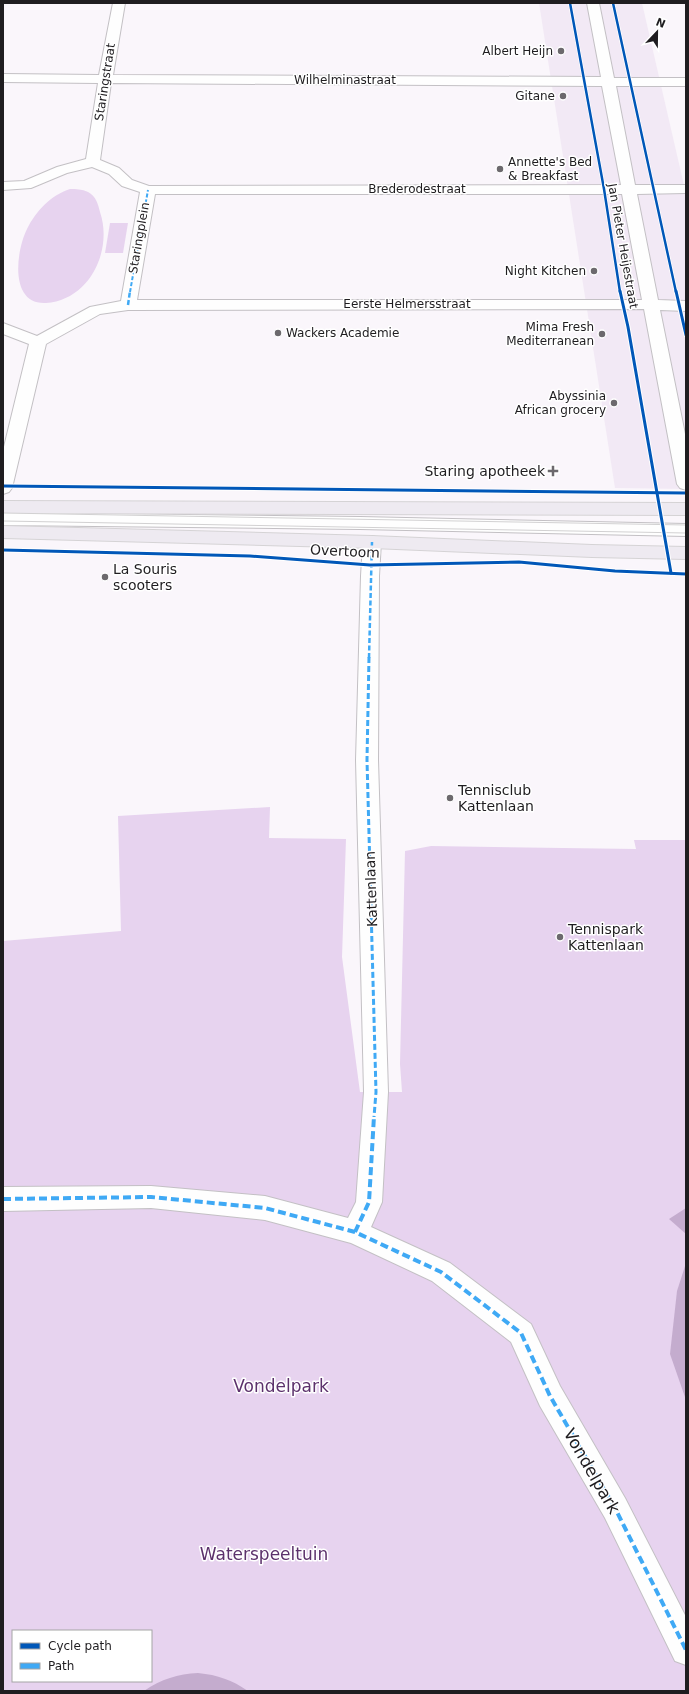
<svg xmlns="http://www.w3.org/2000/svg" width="689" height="1694" viewBox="0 0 689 1694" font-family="'DejaVu Sans',sans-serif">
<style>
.built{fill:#f2e9f5}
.green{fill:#e7d3ef;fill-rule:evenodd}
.water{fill:#c4acce}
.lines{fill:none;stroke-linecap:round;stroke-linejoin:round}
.minor-casing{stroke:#c3c0c4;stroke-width:2}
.major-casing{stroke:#d5d3d5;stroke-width:2}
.minor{fill:#fefefe;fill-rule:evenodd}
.major{fill:#eeeaf1;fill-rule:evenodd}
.tram{stroke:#d2d1d2;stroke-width:1}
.quiet-far3{stroke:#3fa9f5;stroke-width:2;stroke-dasharray:4 2;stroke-linecap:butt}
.quiet-far2{stroke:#3fa9f5;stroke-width:2.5;stroke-dasharray:5 2.5;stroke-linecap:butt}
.quiet-far1{stroke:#3fa9f5;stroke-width:3;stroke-dasharray:6 3;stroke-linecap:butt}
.quiet{stroke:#3fa9f5;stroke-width:4;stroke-dasharray:8 4;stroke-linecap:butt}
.cycleway-far1-casing{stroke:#fff;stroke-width:4}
.cycleway-casing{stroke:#fff;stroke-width:5}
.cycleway-far1{stroke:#0057b8;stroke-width:2.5}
.cycleway{stroke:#0057b8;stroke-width:3}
.poi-dot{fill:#6c696d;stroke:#fff;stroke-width:1.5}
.labels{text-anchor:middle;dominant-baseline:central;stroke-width:3;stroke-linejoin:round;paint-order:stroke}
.far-poi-label{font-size:12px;fill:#1f1d20;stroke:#fff;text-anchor:end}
.far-street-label{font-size:12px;fill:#1f1d20;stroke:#fff}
.poi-label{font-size:14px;fill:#1f1d20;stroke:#fff;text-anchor:start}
.street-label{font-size:14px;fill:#1f1d20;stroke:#fff}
.near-park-label{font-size:17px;fill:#5c316c;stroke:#fff}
.near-street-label{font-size:17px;fill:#1f1d20;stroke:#fff}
</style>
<rect width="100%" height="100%" fill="#faf6fb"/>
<!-- built -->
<path class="built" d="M539,3h103l44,191v295l-71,-1z"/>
<!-- green -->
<g class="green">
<path d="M70,189c6,0 12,0 18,3 8,4 10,12 12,20 13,38 -10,88 -54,91 -37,2 -30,-52 -19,-74 9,-18 24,-34 43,-40z"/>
<path d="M110,223h18l-5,30h-18z"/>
<path d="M270,807l-1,31 77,1 -4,118 18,135h42l-2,-28 5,-213 26,-5 205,3 -2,-9h52v851h-683v-750l118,-10 -3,-115zM13,1631h138v50h-138z"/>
</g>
<!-- water -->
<g class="water">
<path d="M686,1208v26l-17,-15z"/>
<path d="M686,1263v137l-16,-46 7,-63z"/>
<path d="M198,1673c20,2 34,7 50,18h-104c17,-12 34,-17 54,-18z"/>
</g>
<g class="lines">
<!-- minor casing -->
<g class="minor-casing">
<g id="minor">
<path d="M113,3h12l-12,72 488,2 -14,-74h12l15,75h72v8h-70l19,99h51v8l-49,1 21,106 28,1v10l-26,-1 26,129v51l-6,-2 -3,-4 -33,-175 -516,1 -28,4 -54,30 -34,144 -3,4 -6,2v-43l26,-107 -26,-10v-11l34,13 53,-29 31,-6 19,-109 -18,-6 -13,-12 -17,-7 -25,6 -36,15 -28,2v-8l21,-1 33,-14 29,-8 12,-76 -95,-1v-8l96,1zM111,83l491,3 19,99 -472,1 -17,-6 -13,-12 -19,-8zM155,194h467l20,106h-505z"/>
<path d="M3,513l357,4 326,7v12l-326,-7 -357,-4z"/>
<path d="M372,536l7,2 2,4 -2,34 -1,184 10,332 -6,110 -11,25 79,36 81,61 29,62 65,112 61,119v48l-11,-4 -70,-143 -65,-112 -29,-64 -79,-61 -81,-38 -86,-23 -114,-12 -148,3v-24l148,-1 114,10 83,22 8,-16 8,-110 -8,-332 5,-184 2,-34 2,-4z"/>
</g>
</g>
<!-- major casing -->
<g class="major-casing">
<g id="major">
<path d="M3,501l683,2v12l-683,-2z"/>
<path d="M3,526l369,10 220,9 94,2v12l-94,-2 -220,-9 -369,-10z"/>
</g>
</g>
<!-- minor -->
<use href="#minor" class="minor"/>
<!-- major -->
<use href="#major" class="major"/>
<!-- tram -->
<g class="tram">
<path d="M3,513l683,12"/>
<path d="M3,521l683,12"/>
</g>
<!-- quiet-far3 -->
<path class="quiet-far3" d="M130,292l18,-102"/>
<!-- quiet-far2 -->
<g class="quiet-far2">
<path d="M128,305l2,-14"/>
<path d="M369,658l3,-116"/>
</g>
<!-- quiet-far1 -->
<path class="quiet-far1" d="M369,657l-2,103 9,332 -2,25"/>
<!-- quiet -->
<g class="quiet">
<path d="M3,1199l148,-2 114,11 90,24 86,40 80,61 29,63 65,112 71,142"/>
<path d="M355,1232l14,-30 5,-86"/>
</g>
<!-- cycleway-far1 casing -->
<g class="cycleway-far1-casing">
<g id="cycleway-far1">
<path d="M570,3l34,186 16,103"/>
<path d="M613,3l63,289"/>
</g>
</g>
<!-- cycleway casing -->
<g class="cycleway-casing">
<g id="cycleway">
<path d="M620,291l8,36 43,246"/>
<path d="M676,291l10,44"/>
<path d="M3,486l683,7"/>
<path d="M3,550l247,6 120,9 149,-3 96,9 71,3"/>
</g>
</g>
<!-- cycleway-far1 -->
<use href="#cycleway-far1" class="cycleway-far1"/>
<!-- cycleway -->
<use href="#cycleway" class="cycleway"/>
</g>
<!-- markers -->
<g class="poi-dot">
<circle cx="561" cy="51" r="4"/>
<circle cx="563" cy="96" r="4"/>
<circle cx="500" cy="169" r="4"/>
<circle cx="594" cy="271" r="4"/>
<circle cx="278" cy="333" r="4"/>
<circle cx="602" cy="334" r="4"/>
<circle cx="614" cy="403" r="4"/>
<path d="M551 465h4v4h4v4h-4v4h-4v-4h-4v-4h4z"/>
<circle cx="105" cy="577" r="4"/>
<circle cx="450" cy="798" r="4"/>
<circle cx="560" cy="937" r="4"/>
</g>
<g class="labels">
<!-- far-poi labels -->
<g class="far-poi-label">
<text x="553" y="51">Albert Heijn</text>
<text x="555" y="96">Gitane</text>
<text x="508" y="162" text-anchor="start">Annette's Bed<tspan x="508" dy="14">&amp; Breakfast</tspan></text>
<text x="586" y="271">Night Kitchen</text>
<text x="594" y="327">Mima Fresh<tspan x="594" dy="14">Mediterranean</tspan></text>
<text x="286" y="333" text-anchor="start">Wackers Academie</text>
<text x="606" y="396">Abyssinia<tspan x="606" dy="14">African grocery</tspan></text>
</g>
<!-- far-street labels -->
<g class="far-street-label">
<text x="345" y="80">Wilhelminastraat</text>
<text transform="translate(105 82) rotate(-81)">Staringstraat</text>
<text x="417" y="189">Brederodestraat</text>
<text transform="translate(139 238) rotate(-80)">Staringplein</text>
<text transform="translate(623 246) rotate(80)">Jan Pieter Heijestraat</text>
<text x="407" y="304">Eerste Helmersstraat</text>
</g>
<!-- poi labels -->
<g class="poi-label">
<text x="545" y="471" text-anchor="end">Staring apotheek</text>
<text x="113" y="569">La Souris<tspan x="113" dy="16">scooters</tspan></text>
<text x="458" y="790">Tennisclub<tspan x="458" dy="16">Kattenlaan</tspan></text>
<text x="568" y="929">Tennispark<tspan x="568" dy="16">Kattenlaan</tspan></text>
</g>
<!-- street labels -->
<g class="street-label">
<text transform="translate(345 551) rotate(3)">Overtoom</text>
<text transform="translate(371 889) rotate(-92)">Kattenlaan</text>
</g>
<!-- near-park labels -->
<g class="near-park-label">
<text x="281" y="1386">Vondelpark</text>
<text x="264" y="1554">Waterspeeltuin</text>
</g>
<!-- near-street labels -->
<g class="near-street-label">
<text transform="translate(592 1471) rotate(60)">Vondelpark</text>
</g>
</g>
<!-- border -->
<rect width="689" height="1694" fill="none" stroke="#1f1d20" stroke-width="8"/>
<!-- legend -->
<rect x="12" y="1630" width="140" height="52" fill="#ffffff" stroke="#a5a5a6"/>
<rect x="20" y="1643" width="20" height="6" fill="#0057b8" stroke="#a5a5a6"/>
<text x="48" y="1650" font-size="12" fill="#1f1d20">Cycle path</text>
<rect x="20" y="1663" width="20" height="6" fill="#3fa9f5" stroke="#a5a5a6"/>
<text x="48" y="1670" font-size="12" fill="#1f1d20">Path</text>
<!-- north arrow -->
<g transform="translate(657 32) rotate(22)" stroke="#ffffff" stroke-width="3" paint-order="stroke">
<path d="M0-3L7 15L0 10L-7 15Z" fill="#1f1d20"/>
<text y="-6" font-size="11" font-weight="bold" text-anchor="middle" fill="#1f1d20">N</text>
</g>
</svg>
